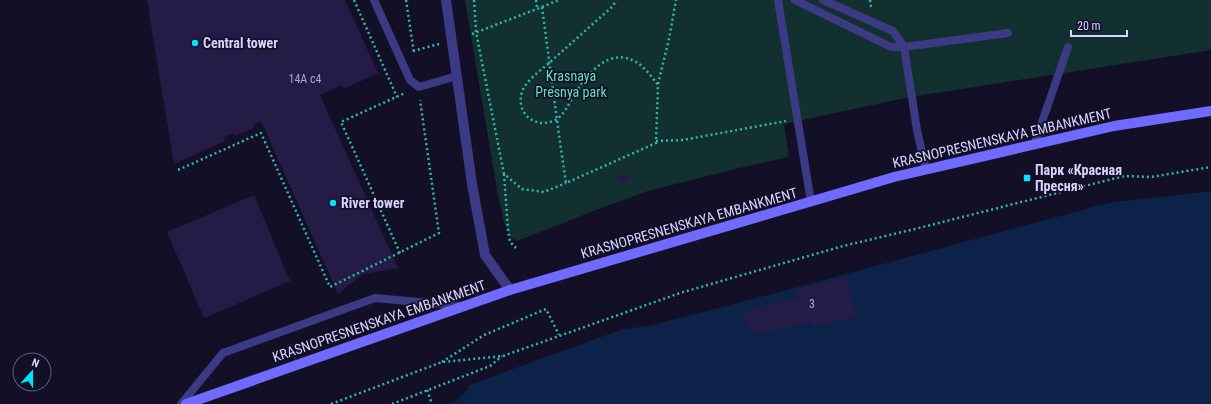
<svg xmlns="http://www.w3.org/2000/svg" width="1211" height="404" viewBox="0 0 1211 404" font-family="'Roboto Condensed',sans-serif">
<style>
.green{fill:#12302f}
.water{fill:#0c2248}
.pier{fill:#130f26}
.building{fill:#241b47}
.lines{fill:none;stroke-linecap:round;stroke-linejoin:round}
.path{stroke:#2fb8b0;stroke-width:2.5;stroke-dasharray:2 3;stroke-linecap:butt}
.lane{stroke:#3d3a85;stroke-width:8}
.street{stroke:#3d3a85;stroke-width:10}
.secondary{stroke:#6f6bff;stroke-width:10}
.poi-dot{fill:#00e5ff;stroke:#130f26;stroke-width:1.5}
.labels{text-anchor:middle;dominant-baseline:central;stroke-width:3.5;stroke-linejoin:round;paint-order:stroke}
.number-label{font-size:12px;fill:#aca6d1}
.poi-label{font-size:14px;font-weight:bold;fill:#d9d4ff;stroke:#130f26;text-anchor:start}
.park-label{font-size:14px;fill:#5fe0c0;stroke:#130f26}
.street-label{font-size:14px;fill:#d9d4ff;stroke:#130f26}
</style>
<rect width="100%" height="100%" fill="#130f26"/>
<!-- green -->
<path class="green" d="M465,0h746v50l-301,47 -126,27 5,33 -54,12 -87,22 -49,18 -82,32 -6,-3 -7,-16 -7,-32z"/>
<!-- water -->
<path class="water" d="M1211,191v213h-794l206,-75 26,-3 130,-34 329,-89z"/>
<!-- pier -->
<path class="pier" d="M467,386l1,3 -11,12 -9,3h-31z"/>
<!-- building -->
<g class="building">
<path d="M147,0h198l33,73 -34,16 -2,-4 -22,10 78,173 -35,6 -25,20 -77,-173 -8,4 1,3 -19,8 -1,-3 -5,2 -6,3 2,3 -51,23z"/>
<path d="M628,174l1,7 -9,2 -2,-7z"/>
<path d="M254,195l36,86 -86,37 -37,-86z"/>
<path d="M846,277l10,39 -43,12 -3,-6 -50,12 -9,-4 -9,-12 4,-7 51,-13v-9z"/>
</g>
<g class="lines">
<!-- path -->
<g class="path">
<path d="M354,0l43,97"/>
<path d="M406,0l8,53"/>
<path d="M474,0l2,32 28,142 18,15 15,2 7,1 22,-9"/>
<path d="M536,0l1,8"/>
<path d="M870,0l1,7"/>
<path d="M542,7l17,-7"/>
<path d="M472,34l70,-27c8,59 15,117 24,176l90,-40 2,-58c-7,-9 -14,-19 -24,-24 -26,-14 -48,15 -60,34 -5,8 -11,23 -21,26 -23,9 -41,-15 -28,-35 6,-9 16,-16 24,-23l64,-57 3,-6"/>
<path d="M413,51l26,-7"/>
<path d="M658,84l11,-45 7,-39"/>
<path d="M656,141l27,-1 103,-19"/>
<path d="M178,170l83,-37 69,154 109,-54 -19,-133"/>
<path d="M504,174l4,56 2,12 6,6"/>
<path d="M400,253l-59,-131 64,-29"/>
<path d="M442,362l42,-27 62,-26 13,26"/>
<path d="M427,390l5,14"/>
<path d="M331,404l111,-42 61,-6 177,-63 163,-47 72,-17 209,-53 27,1 60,-10"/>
<path d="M392,404l98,-38 12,-10"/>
</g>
<!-- lane -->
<g class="lane">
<path d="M374,0l36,80 9,7 38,-11"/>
<path d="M778,0l33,202"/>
<path d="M795,0l96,47h13l13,83 9,40"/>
<path d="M823,0l70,31 11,16 104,-14"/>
<path d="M1034,145l34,-98"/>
<path d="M181,404l42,-51 152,-55 87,8"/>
</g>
<!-- street -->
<path class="street" d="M446,0l26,184 13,71 25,35"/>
<!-- secondary -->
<path class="secondary" d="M186,404l324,-114 384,-113 220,-51 97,-15"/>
</g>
<!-- markers -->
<g class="poi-dot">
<circle cx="195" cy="43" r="4"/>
<rect x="1023" y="174" width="8" height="8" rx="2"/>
<circle cx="333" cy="203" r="4"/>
</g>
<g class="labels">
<!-- number labels -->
<g class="number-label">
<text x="305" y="79">14А с4</text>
<text x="812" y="304">3</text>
</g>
<!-- poi labels -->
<g class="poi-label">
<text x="203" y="43">Central tower</text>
<text x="1035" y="170">Парк «Красная<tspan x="1035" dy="16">Пресня»</tspan></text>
<text x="341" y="203">River tower</text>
</g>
<!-- park labels -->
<g class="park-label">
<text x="571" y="76">Krasnaya<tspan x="571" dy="16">Presnya park</tspan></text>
</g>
<!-- street labels -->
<g class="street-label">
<text transform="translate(1002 138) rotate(-13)">KRASNOPRESNENSKAYA EMBANKMENT</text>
<text transform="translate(689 223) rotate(-16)">KRASNOPRESNENSKAYA EMBANKMENT</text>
<text transform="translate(379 321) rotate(-19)">KRASNOPRESNENSKAYA EMBANKMENT</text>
</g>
</g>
<!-- north arrow -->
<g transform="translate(32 372) rotate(21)"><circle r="19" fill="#130f26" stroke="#625e7d"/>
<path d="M0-3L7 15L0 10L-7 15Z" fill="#00e5ff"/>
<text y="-6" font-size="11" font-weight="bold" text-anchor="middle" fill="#d9d4ff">N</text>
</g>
<!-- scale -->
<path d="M1071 30v6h56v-6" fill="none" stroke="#d9d4ff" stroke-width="2"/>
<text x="1077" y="30" font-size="12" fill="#d9d4ff" stroke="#130f26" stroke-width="3" paint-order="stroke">20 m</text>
</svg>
